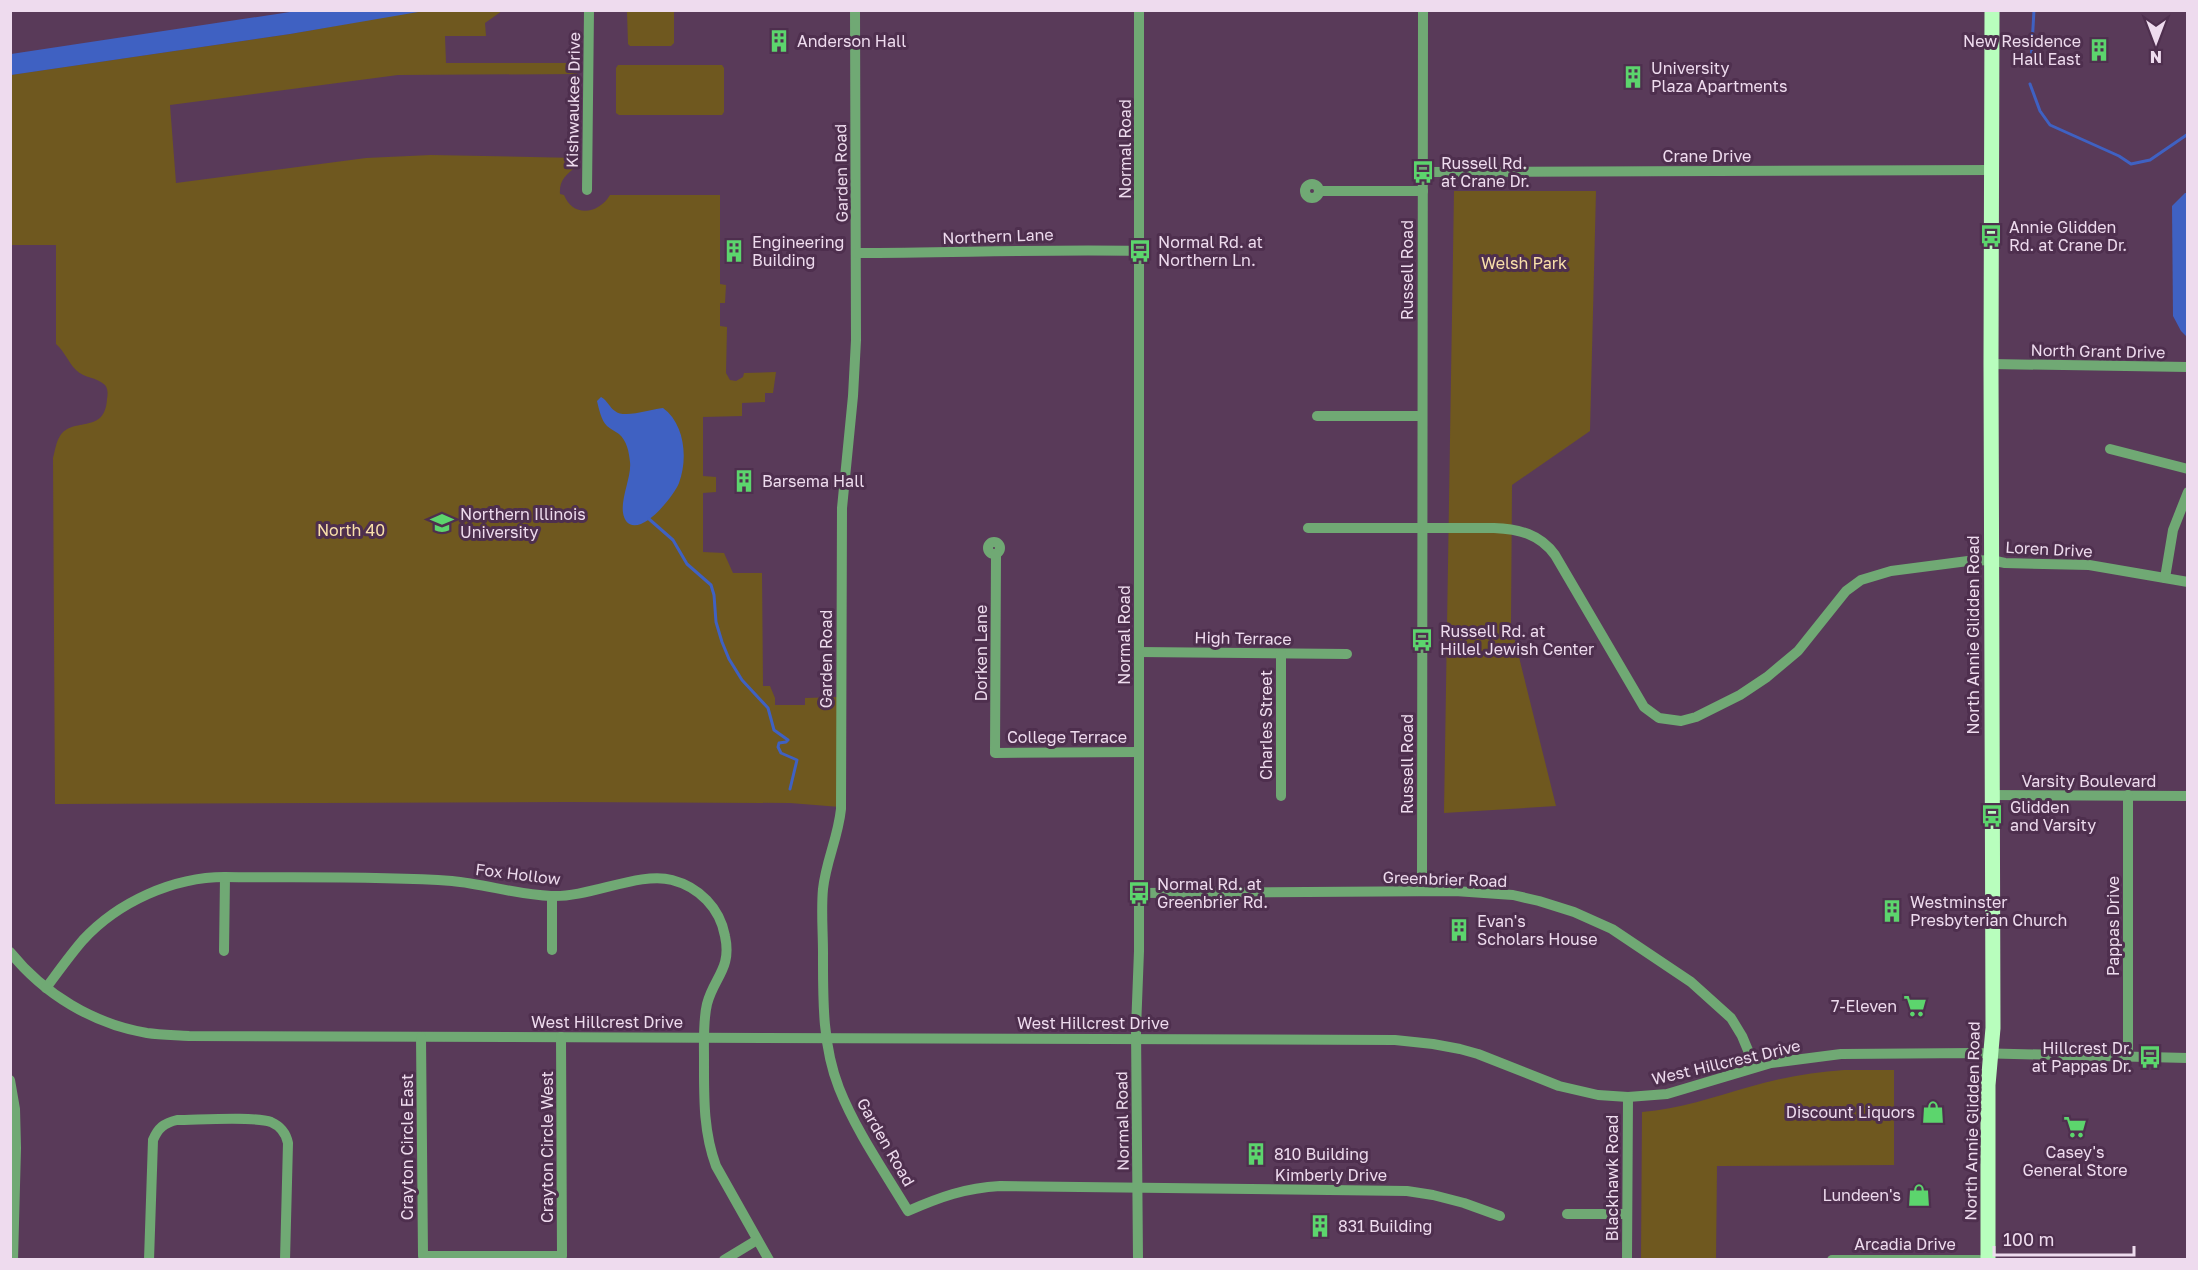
<svg xmlns="http://www.w3.org/2000/svg" width="2198" height="1270" viewBox="0 0 2198 1270" font-family="'Golos Text',sans-serif">
<style>
.green{fill:#6f581f}
.water{fill:#3f61c2}
.lines{fill:none;stroke-linecap:round;stroke-linejoin:round}
.stream{stroke:#3f61c2;stroke-width:3}
.minor{stroke:#70a974;stroke-width:10}
.major{stroke:#b8febd;stroke-width:15}
.labels{text-anchor:middle;dominant-baseline:central;stroke-width:6;stroke-linejoin:round;paint-order:stroke}
.poi-label{font-size:16px;fill:#eedbee;stroke:#4e2f4e;text-anchor:start}
.street-label{font-size:16px;fill:#eedbee;stroke:#4e2f4e}
.park-label{font-size:16px;fill:#f9e0aa;stroke:#4e2f4e}
</style>
<rect width="100%" height="100%" fill="#593a59"/>
<!-- green -->
<g class="green">
<path d="M424,10l78,1 -17,12 1,13h-41l1,27h130l1,11 -179,1 -228,30 6,78 190,-25 65,-3 146,3v8c-11,9 -18,14 -17,28l4,1c9,23 35,19 46,0h110v89l6,1 -1,18h-5v23l7,1 -1,46 4,7 6,1 7,-4 1,-4 32,-1 -3,21h-8v9l-23,1v13l-39,1v59l13,1v15l-13,1v59l21,1 9,20h29l1,113h7l5,12v7h30v-7l35,-1v110l-50,-4 -223,-1 -512,2 -2,-346c2,-7 3,-16 7,-22 13,-20 45,-1 47,-37 1,-5 1,-10 -2,-14 -8,-8 -22,-7 -29,-15 -8,-8 -11,-18 -20,-26v-99h-45l-1,-170 280,-41z"/>
<path d="M627,11h47v32l-3,3h-41l-2,-2z"/>
<path d="M618,65h104l2,3v44l-2,3h-103l-3,-2v-45z"/>
<path d="M1454,191h142l-6,240 -78,54 -1,140 45,181 -112,7z"/>
<path d="M1844,1070h50v95l-177,1 -1,93h-75l1,-147c37,-3 72,-15 107,-25 31,-9 63,-15 95,-17z"/>
</g>
<!-- water -->
<g class="water">
<path d="M303,10l121,1 -134,23 -279,41v-21z"/>
<path d="M2185,193h2v144l-6,-6 -8,-15 -1,-110z"/>
<path d="M601,397c7,4 8,10 14,14 9,8 36,-2 48,-3 22,16 25,51 16,75 -5,13 -39,56 -53,38 -10,-15 6,-42 4,-59 -1,-10 -3,-21 -11,-28 -4,-3 -9,-5 -12,-8 -6,-6 -8,-17 -10,-25z"/>
</g>
<g class="lines">
<!-- stream -->
<g class="stream">
<path d="M2031,63l3,-53"/>
<path d="M2030,84l10,27 10,14 69,31 12,8 19,-4 38,-26"/>
<path d="M649,519l24,21 14,24 24,21 3,10 2,27 6,20 7,17 13,21 26,28 6,22 14,10 -2,2 -7,1 -1,4 3,6 16,7 -7,29"/>
</g>
<!-- minor -->
<g class="minor">
<path d="M855,10l1,330 -3,56 -11,112 -1,301c-3,29 -15,52 -18,80 -2,21 0,42 0,64 0,44 -1,92 16,135 17,43 45,83 69,123 32,-14 57,-23 92,-25l407,5 26,4 31,8 36,13"/>
<path d="M1423,172l568,-2"/>
<circle cx="1312" cy="191" r="7"/>
<path d="M587,190l2,-180"/>
<path d="M1319,191h104"/>
<path d="M857,253c94,0 189,-4 283,-2"/>
<path d="M1991,364l197,3"/>
<path d="M1317,416h104"/>
<path d="M2110,449l78,20"/>
<path d="M1308,528h186c25,1 46,6 61,27l89,152 15,11 22,3 15,-4 44,-22 27,-18 31,-26 48,-60 15,-11 30,-9 77,-10 23,-1 14,3 84,2 99,17"/>
<circle cx="994" cy="548" r="6"/>
<path d="M996,554l-1,199 144,-1"/>
<path d="M2165,578l8,-48 15,-38"/>
<path d="M1139,652l208,2"/>
<path d="M1281,654v142"/>
<path d="M1991,795l197,1"/>
<path d="M2128,795v261"/>
<path d="M1422,891l1,-881"/>
<path d="M1139,893l316,-2 58,4 26,6 35,11 38,17 79,53 40,36 11,18 13,31"/>
<path d="M552,896v54"/>
<path d="M224,951l1,-74"/>
<path d="M10,952c34,42 83,72 137,81 14,2 28,2 42,3l1206,4 38,4 27,5 18,5 81,32 39,9 30,2 39,-3 104,-31 70,-9 133,-1 214,5"/>
<path d="M46,988c12,-16 24,-33 37,-48 35,-38 90,-63 142,-63 75,1 152,-1 227,4 33,3 66,14 99,15 38,2 89,-25 121,-16 27,7 48,28 53,56 7,33 -11,41 -18,68 -4,17 -3,37 -3,55 0,37 -1,72 12,107l53,94"/>
<path d="M421,1037l2,219h139l-1,-219"/>
<path d="M10,1080l5,29 1,39 -3,112"/>
<path d="M1567,1214h60"/>
<path d="M149,1260l4,-120c5,-12 11,-17 24,-20 20,0 79,-4 94,2 9,4 15,11 17,21l-3,117"/>
<path d="M724,1260l33,-20"/>
<path d="M1138,1260l-2,-231 3,-78v-941"/>
<path d="M1627,1260l1,-163"/>
<path d="M1832,1260h147"/>
</g>
<!-- major -->
<path class="major" d="M1988,1260v-175l5,-57 -2,-664 1,-354"/>
</g>
<!-- icons -->
<defs>
<g id="building-bare" transform="scale(1.8)"><path d="M-4-6H4V6H1V3H-1V6H-4ZM-2.5-4.3h1.7v1.8h-1.7ZM.8-4.3h1.7v1.8H.8ZM-2.5-1h1.7V.8h-1.7ZM.8-1h1.7V.8H.8Z" fill="#5cd56d" stroke="#4e2f4e" stroke-width="2.5" paint-order="stroke"/></g>
<g id="bus-bare" transform="scale(1.8)"><path d="M-5-6H5V4H4V6H2V4H-2V6H-4V4H-5ZM-3.5-4V0h7V-4ZM-3.5 1.2v1.5H-2V1.2ZM2 1.2v1.5H3.5V1.2Z" fill="#5cd56d" stroke="#4e2f4e" stroke-width="2.5" paint-order="stroke"/></g>
<g id="university-bare" transform="scale(1.8)"><path d="M0-5L7-2L0 1L-7-2ZM-4 1L0 2.5L4 1V4Q0 6-4 4Z" fill="#5cd56d" stroke="#4e2f4e" stroke-width="2.5" paint-order="stroke"/></g>
<g id="supermarket-bare" transform="scale(1.8)"><path d="M-6-5.5h2.5l.6 2H6L4.5 2H-2.5L-4.4-4H-6ZM-1.5 3.2a1.3 1.3 0 1 0 .1 0ZM3 3.2a1.3 1.3 0 1 0 .1 0Z" fill="#5cd56d" stroke="#4e2f4e" stroke-width="2.5" paint-order="stroke"/></g>
<g id="shop-bare" transform="scale(1.8)"><path d="M-5-2.5h2.3a2.7 3.5 0 0 1 5.4 0H5L5.5 6h-11ZM-1.5-2.5h3a1.5 2.3 0 0 0-3 0Z" fill="#5cd56d" stroke="#4e2f4e" stroke-width="2.5" paint-order="stroke"/></g>
</defs>
<g fill-rule="evenodd">
<use href="#building-bare" x="779" y="41"/>
<use href="#building-bare" x="2099" y="50"/>
<use href="#building-bare" x="1633" y="77"/>
<use href="#bus-bare" x="1423" y="172"/>
<use href="#bus-bare" x="1991" y="236"/>
<use href="#building-bare" x="734" y="251"/>
<use href="#bus-bare" x="1140" y="251"/>
<use href="#building-bare" x="744" y="481"/>
<use href="#university-bare" x="442" y="523"/>
<use href="#bus-bare" x="1422" y="640"/>
<use href="#bus-bare" x="1992" y="816"/>
<use href="#bus-bare" x="1139" y="893"/>
<use href="#building-bare" x="1892" y="911"/>
<use href="#building-bare" x="1459" y="930"/>
<use href="#supermarket-bare" x="1915" y="1006"/>
<use href="#bus-bare" x="2150" y="1057"/>
<use href="#shop-bare" x="1933" y="1112"/>
<use href="#supermarket-bare" x="2075" y="1127"/>
<use href="#building-bare" x="1256" y="1154"/>
<use href="#shop-bare" x="1919" y="1195"/>
<use href="#building-bare" x="1320" y="1226"/>
</g>
<g class="labels">
<!-- poi labels -->
<g class="poi-label">
<text x="797" y="41">Anderson Hall</text>
<text x="2081" y="41" text-anchor="end">New Residence<tspan x="2081" dy="18">Hall East</tspan></text>
<text x="1651" y="68">University<tspan x="1651" dy="18">Plaza Apartments</tspan></text>
<text x="1441" y="163">Russell Rd.<tspan x="1441" dy="18">at Crane Dr.</tspan></text>
<text x="2009" y="227">Annie Glidden<tspan x="2009" dy="18">Rd. at Crane Dr.</tspan></text>
<text x="752" y="242">Engineering<tspan x="752" dy="18">Building</tspan></text>
<text x="1158" y="242">Normal Rd. at<tspan x="1158" dy="18">Northern Ln.</tspan></text>
<text x="762" y="481">Barsema Hall</text>
<text x="460" y="514">Northern Illinois<tspan x="460" dy="18">University</tspan></text>
<text x="1440" y="631">Russell Rd. at<tspan x="1440" dy="18">Hillel Jewish Center</tspan></text>
<text x="2010" y="807">Glidden<tspan x="2010" dy="18">and Varsity</tspan></text>
<text x="1157" y="884">Normal Rd. at<tspan x="1157" dy="18">Greenbrier Rd.</tspan></text>
<text x="1910" y="902">Westminster<tspan x="1910" dy="18">Presbyterian Church</tspan></text>
<text x="1477" y="921">Evan's<tspan x="1477" dy="18">Scholars House</tspan></text>
<text x="1897" y="1006" text-anchor="end">7-Eleven</text>
<text x="2132" y="1048" text-anchor="end">Hillcrest Dr.<tspan x="2132" dy="18">at Pappas Dr.</tspan></text>
<text x="1915" y="1112" text-anchor="end">Discount Liquors</text>
<text x="2075" y="1152" text-anchor="middle">Casey's<tspan x="2075" dy="18">General Store</tspan></text>
<text x="1274" y="1154">810 Building</text>
<text x="1901" y="1195" text-anchor="end">Lundeen's</text>
<text x="1338" y="1226">831 Building</text>
</g>
<!-- street labels -->
<g class="street-label">
<text transform="translate(573 100) rotate(-89)">Kishwaukee Drive</text>
<text transform="translate(1125 149) rotate(-90)">Normal Road</text>
<text x="1707" y="156">Crane Drive</text>
<text transform="translate(841 173) rotate(-91)">Garden Road</text>
<text transform="translate(998 236) rotate(-2)">Northern Lane</text>
<text transform="translate(1407 270) rotate(-90)">Russell Road</text>
<text transform="translate(2098 351) rotate(1)">North Grant Drive</text>
<text transform="translate(2049 549) rotate(3)">Loren Drive</text>
<text transform="translate(1124 635) rotate(-90)">Normal Road</text>
<text transform="translate(1973 635) rotate(-90)">North Annie Glidden Road</text>
<text transform="translate(1243 638) rotate(1)">High Terrace</text>
<text transform="translate(981 653) rotate(-90)">Dorken Lane</text>
<text transform="translate(826 659) rotate(-90)">Garden Road</text>
<text transform="translate(1266 725) rotate(-90)">Charles Street</text>
<text x="1067" y="737">College Terrace</text>
<text transform="translate(1407 764) rotate(-90)">Russell Road</text>
<text x="2089" y="781">Varsity Boulevard</text>
<text transform="translate(518 874) rotate(7)">Fox Hollow</text>
<text transform="translate(1445 879) rotate(2)">Greenbrier Road</text>
<text transform="translate(2113 926) rotate(-90)">Pappas Drive</text>
<text x="607" y="1022">West Hillcrest Drive</text>
<text x="1093" y="1023">West Hillcrest Drive</text>
<text transform="translate(1726 1062) rotate(-13)">West Hillcrest Drive</text>
<text transform="translate(1122 1121) rotate(-91)">Normal Road</text>
<text transform="translate(1972 1121) rotate(-89)">North Annie Glidden Road</text>
<text transform="translate(886 1142) rotate(60)">Garden Road</text>
<text transform="translate(407 1147) rotate(-90)">Crayton Circle East</text>
<text transform="translate(547 1147) rotate(-90)">Crayton Circle West</text>
<text x="1331" y="1175">Kimberly Drive</text>
<text transform="translate(1612 1178) rotate(-90)">Blackhawk Road</text>
<text x="1905" y="1244">Arcadia Drive</text>
</g>
<!-- park labels -->
<g class="park-label">
<text x="1524" y="263">Welsh Park</text>
<text x="351" y="530">North 40</text>
</g>
</g>
<!-- border -->
<rect width="2198" height="1270" fill="none" stroke="#eedbee" stroke-width="24"/>
<!-- north arrow -->
<g transform="translate(2156 42) rotate(180)" stroke="#4e2f4e" stroke-width="4.5" paint-order="stroke">
<path d="M0-4.5L10 22L0 15L-10 22Z" fill="#eedbee"/>
<text y="-9" font-size="16" font-weight="bold" text-anchor="middle" fill="#eedbee">N</text>
</g>
<!-- scale -->
<path d="M1994 1246v9h140v-9" fill="none" stroke="#eedbee" stroke-width="3"/>
<text x="2003" y="1246" font-size="18" fill="#eedbee" stroke="#4e2f4e" stroke-width="4.5" paint-order="stroke">100 m</text>
</svg>
